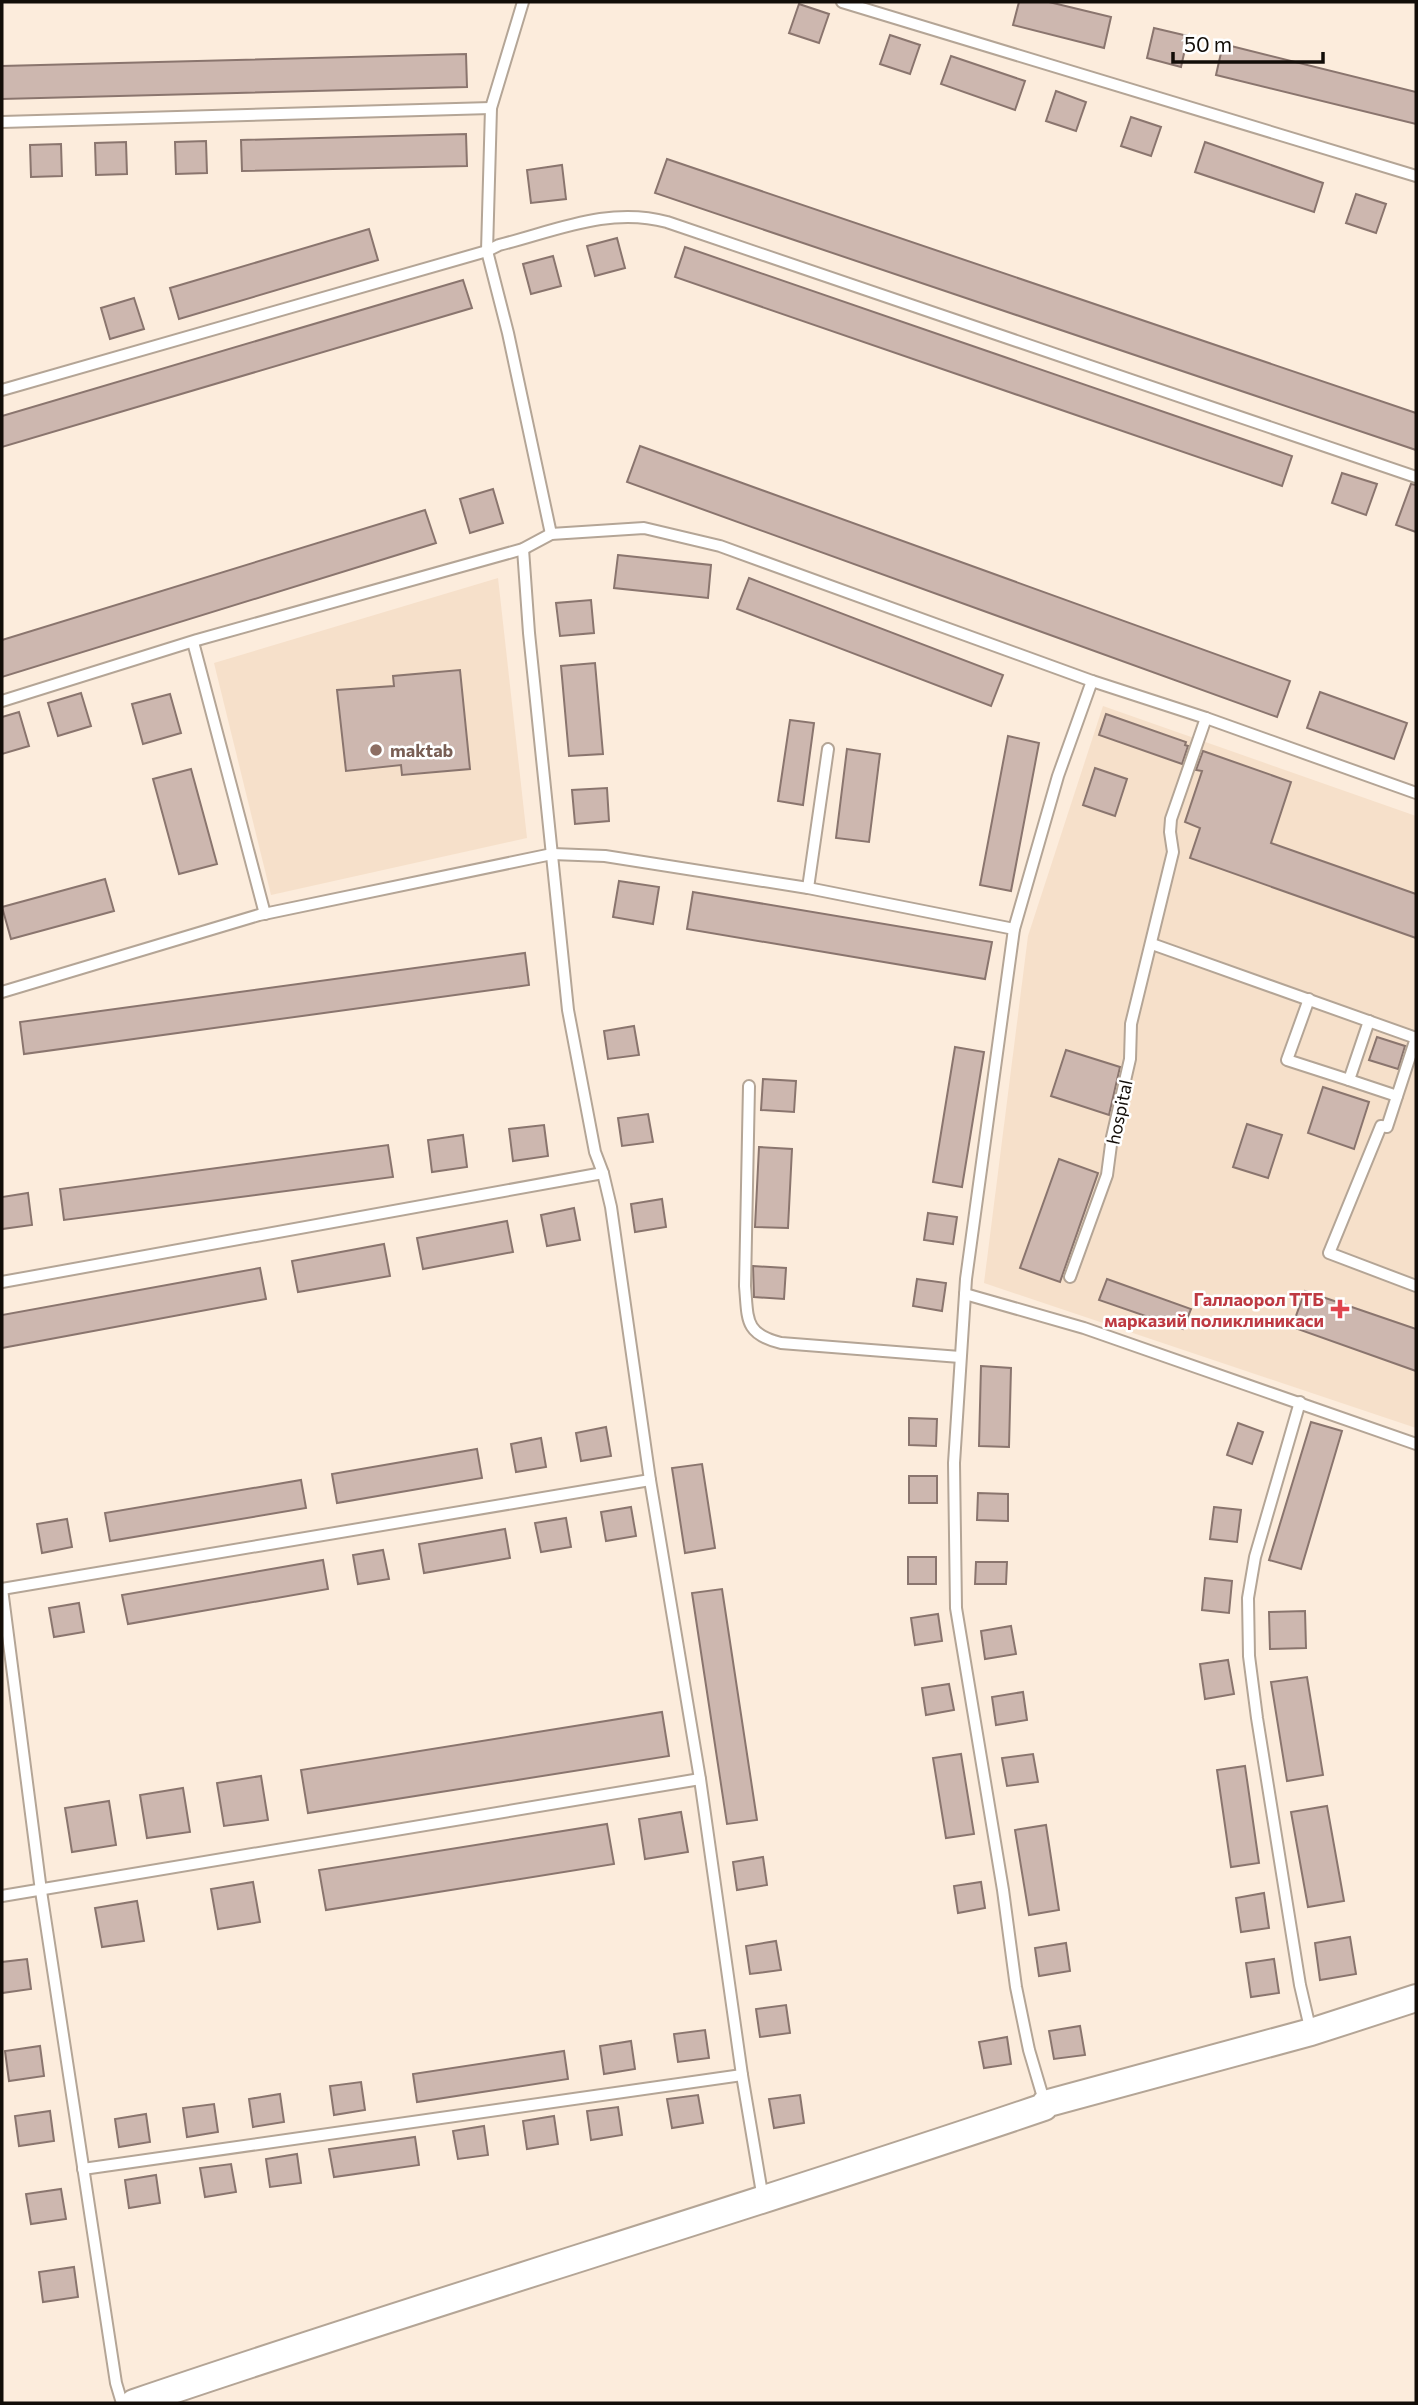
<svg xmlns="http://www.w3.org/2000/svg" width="1418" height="2405" viewBox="0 0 1418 2405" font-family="Commissioner,sans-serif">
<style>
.built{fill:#f6e0ca}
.building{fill:#cdb7af;stroke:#8a756e;stroke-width:2}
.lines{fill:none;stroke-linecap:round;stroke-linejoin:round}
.service-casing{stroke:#b4a596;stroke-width:14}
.tertiary-casing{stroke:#b4a596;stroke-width:30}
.service{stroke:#fff;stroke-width:10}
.tertiary{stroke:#fff;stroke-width:26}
.education-dot{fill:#8d6e63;stroke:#fff;stroke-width:2.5}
.health-dot{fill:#e0444e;stroke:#fff;stroke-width:2.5}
.labels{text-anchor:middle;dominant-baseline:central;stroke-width:5;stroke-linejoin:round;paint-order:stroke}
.education-label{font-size:18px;font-weight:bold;fill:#785e54;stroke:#fff;text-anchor:start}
.street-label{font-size:18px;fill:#120d08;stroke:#fff}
.health-label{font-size:18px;font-weight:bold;fill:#be3a42;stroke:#fff;text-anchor:end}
</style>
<rect width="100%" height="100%" fill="#fcecdc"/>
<!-- built -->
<g class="built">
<path d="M498,578l29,260 -256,57 -57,-232z"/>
<path d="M1103,706l313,110v612l-432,-145 44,-347z"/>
</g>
<!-- building -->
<g class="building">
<path d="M1019,2h30l62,15 -7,31 -91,-23z"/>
<path d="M799,4l30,10 -10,29 -30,-10z"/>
<path d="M1154,28l34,8 -7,31 -34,-9z"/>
<path d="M890,35l30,10 -10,29 -30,-10z"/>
<path d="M1223,44l193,48v32l-200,-49z"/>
<path d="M466,54l1,33 -465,12v-33z"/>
<path d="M951,56l74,25 -10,29 -74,-26z"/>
<path d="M1056,91l30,11 -10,29 -30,-10z"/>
<path d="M1131,117l30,10 -10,29 -30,-10z"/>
<path d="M466,134l1,32 -225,5 -1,-31z"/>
<path d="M206,141l1,32 -31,1 -1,-32z"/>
<path d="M126,142l1,32 -31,1 -1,-32z"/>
<path d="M1205,142l118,41 -9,29 -119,-40z"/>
<path d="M61,144l1,32 -31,1 -1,-32z"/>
<path d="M667,159l749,254v37l-761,-257z"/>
<path d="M562,165l4,34 -35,4 -4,-33z"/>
<path d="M1356,194l30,10 -10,29 -30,-10z"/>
<path d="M369,229l9,31 -199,59 -9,-31z"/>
<path d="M617,238l8,30 -30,8 -8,-30z"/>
<path d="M685,247l607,209 -10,30 -607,-209z"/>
<path d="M553,256l8,30 -30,8 -8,-30z"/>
<path d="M463,280l9,28 -470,139v-31z"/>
<path d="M134,298l10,31 -34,10 -9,-31z"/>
<path d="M640,446l650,235 -13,36 -650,-235z"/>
<path d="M1342,473l35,11 -11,31 -34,-12z"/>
<path d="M1411,484l5,1v47l-20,-7z"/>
<path d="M493,489l10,34 -33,10 -10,-34z"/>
<path d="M425,510l11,33 -434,134v-37z"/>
<path d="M618,555l93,10 -3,33 -94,-10z"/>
<path d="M749,578l254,97 -12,31 -254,-97z"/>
<path d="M591,600l3,33 -34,3 -4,-33z"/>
<path d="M595,663l8,91 -34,2 -8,-90z"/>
<path d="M460,670l10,99 -68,6 -1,-10 -55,6 -9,-81 57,-4 -1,-10z"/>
<path d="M1320,692l87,31 -13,36 -87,-31z"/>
<path d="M81,693l10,33 -33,10 -10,-33z"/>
<path d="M170,694l11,39 -38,11 -11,-40z"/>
<path d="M19,712l10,34 -27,8v-37z"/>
<path d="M1106,714l80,28 -1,3 3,1 -6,18 -83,-29z"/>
<path d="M790,720l24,3 -11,82 -25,-4z"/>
<path d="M1008,736l31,7 -28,148 -31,-6z"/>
<path d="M847,749l33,5 -11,88 -33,-4z"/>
<path d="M1203,751l88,31 -20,61 145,51v44l-226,-80 10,-30 -15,-6 17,-51 -6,-1z"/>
<path d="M1095,768l32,11 -12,37 -32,-11z"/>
<path d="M191,769l26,95 -38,10 -26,-95z"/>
<path d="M607,788l2,33 -34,3 -3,-34z"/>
<path d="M105,879l9,32 -103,28 -9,-32z"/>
<path d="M619,881l40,6 -6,37 -40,-7z"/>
<path d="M693,892l299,50 -7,37 -298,-50z"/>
<path d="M525,953l4,32 -505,69 -4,-32z"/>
<path d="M634,1026l5,29 -31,4 -4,-28z"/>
<path d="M1377,1037l28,9 -7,23 -29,-9z"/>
<path d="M955,1047l29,5 -22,135 -29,-5z"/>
<path d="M1066,1050l54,17 -11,48 -58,-19z"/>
<path d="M763,1079l33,2 -2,31 -33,-2z"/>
<path d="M1323,1087l46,15 -15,47 -46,-16z"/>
<path d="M648,1114l5,28 -31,4 -4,-28z"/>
<path d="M1247,1124l35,11 -14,43 -35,-11z"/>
<path d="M544,1125l4,31 -35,5 -4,-32z"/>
<path d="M463,1135l4,32 -35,5 -4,-32z"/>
<path d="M388,1145l5,32 -329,43 -4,-31z"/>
<path d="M759,1147l33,2 -4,79 -33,-1z"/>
<path d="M1059,1159l39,14 -38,109 -40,-14z"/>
<path d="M28,1193l4,32 -30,4v-32z"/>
<path d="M662,1199l4,28 -31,5 -4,-28z"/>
<path d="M574,1208l6,32 -33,6 -6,-31z"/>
<path d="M928,1213l29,4 -4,27 -29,-4z"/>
<path d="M507,1221l6,31 -90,17 -6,-31z"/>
<path d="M384,1244l6,32 -92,16 -6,-31z"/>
<path d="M753,1266l33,2 -2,31 -30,-2z"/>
<path d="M260,1268l6,31 -264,49v-33z"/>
<path d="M917,1279l29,4 -4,28 -29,-5z"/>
<path d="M1107,1279l84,30 -8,20 -84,-29z"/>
<path d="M1305,1291l111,38v42l-124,-44z"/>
<path d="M981,1366l30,2 -2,79 -30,-1z"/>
<path d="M909,1418l28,1 -1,27 -27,-1z"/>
<path d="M1311,1422l31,9 -41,138 -32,-9z"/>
<path d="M1238,1423l25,9 -11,32 -25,-9z"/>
<path d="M606,1427l5,29 -30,5 -5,-28z"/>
<path d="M541,1438l5,29 -30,5 -5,-28z"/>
<path d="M477,1449l5,29 -145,25 -5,-29z"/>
<path d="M702,1464l13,84 -30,5 -13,-85z"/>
<rect x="909" y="1476" width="28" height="27"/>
<path d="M301,1480l5,28 -196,33 -5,-28z"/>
<path d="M978,1493l30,1v27l-31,-1z"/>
<path d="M631,1507l5,29 -30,5 -5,-29z"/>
<path d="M1214,1507l27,3 -4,32 -27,-3z"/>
<path d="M566,1518l5,29 -30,5 -6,-29z"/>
<path d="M67,1519l5,28 -30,6 -5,-29z"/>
<path d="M505,1529l5,29 -86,15 -5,-29z"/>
<path d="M383,1550l6,29 -31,5 -5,-29z"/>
<rect x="908" y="1557" width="28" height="27"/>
<path d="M323,1560l5,29 -200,35 -6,-29z"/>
<path d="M976,1562h31l-1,22h-31z"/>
<path d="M1205,1578l27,3 -3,32 -27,-3z"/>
<path d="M722,1589l35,231 -30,4 -35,-231z"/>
<path d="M79,1603l5,29 -30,5 -5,-29z"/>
<path d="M1305,1611l1,37 -36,1 -1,-37z"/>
<path d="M938,1614l4,27 -27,4 -4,-27z"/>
<path d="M1011,1626l5,28 -31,5 -4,-28z"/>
<path d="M1228,1660l6,34 -29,5 -5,-35z"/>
<path d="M1307,1677l16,98 -36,6 -16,-99z"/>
<path d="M949,1684l5,26 -28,5 -4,-27z"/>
<path d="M1023,1692l4,28 -31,5 -4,-28z"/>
<path d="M662,1712l7,44 -361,57 -7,-43z"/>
<path d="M961,1754l13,80 -28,4 -13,-80z"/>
<path d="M1033,1754l5,28 -31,4 -5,-28z"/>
<path d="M1245,1766l14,97 -28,4 -14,-97z"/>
<path d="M261,1776l7,44 -44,6 -7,-43z"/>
<path d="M183,1788l7,44 -43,6 -7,-43z"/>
<path d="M109,1801l7,44 -44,7 -7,-44z"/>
<path d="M1327,1806l17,95 -36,6 -17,-95z"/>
<path d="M681,1812l7,40 -43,7 -6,-40z"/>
<path d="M607,1824l7,40 -288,46 -7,-40z"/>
<path d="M1046,1825l13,85 -30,5 -14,-85z"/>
<path d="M763,1857l4,28 -30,5 -4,-28z"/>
<path d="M253,1882l7,40 -42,7 -7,-40z"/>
<path d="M981,1882l4,26 -27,5 -4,-27z"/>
<path d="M1264,1893l5,35 -28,4 -5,-34z"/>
<path d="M137,1901l7,40 -42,6 -7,-39z"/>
<path d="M1350,1937l6,37 -36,6 -5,-37z"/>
<path d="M776,1941l5,29 -31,4 -4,-28z"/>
<path d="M1066,1943l4,28 -31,5 -4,-28z"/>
<path d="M27,1959l4,30 -29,4v-31z"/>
<path d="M1274,1959l5,34 -28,4 -5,-34z"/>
<path d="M786,2005l4,28 -30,4 -4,-28z"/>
<path d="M1080,2026l5,29 -31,4 -5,-28z"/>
<path d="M705,2030l4,28 -31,4 -4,-28z"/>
<path d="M1007,2037l4,27 -27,4 -5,-26z"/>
<path d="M631,2041l4,28 -31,5 -4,-28z"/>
<path d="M40,2046l4,30 -35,5 -4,-30z"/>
<path d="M564,2051l4,28 -151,23 -4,-28z"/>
<path d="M361,2082l4,28 -31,5 -4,-29z"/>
<path d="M280,2094l4,28 -31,5 -4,-28z"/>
<path d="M698,2095l5,28 -31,5 -5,-29z"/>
<path d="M800,2095l4,28 -30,5 -5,-29z"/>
<path d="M214,2104l4,28 -31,5 -4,-29z"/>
<path d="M618,2107l4,28 -31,5 -4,-29z"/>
<path d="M50,2111l4,30 -35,5 -4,-30z"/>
<path d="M146,2114l4,28 -31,5 -4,-28z"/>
<path d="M554,2116l4,28 -31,5 -4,-28z"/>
<path d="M484,2126l4,29 -30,4 -5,-28z"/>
<path d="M415,2137l4,28 -85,12 -5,-28z"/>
<path d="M297,2154l4,29 -31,4 -4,-28z"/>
<path d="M231,2164l5,28 -31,5 -5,-29z"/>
<path d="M156,2175l4,28 -31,5 -4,-28z"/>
<path d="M61,2189l5,30 -35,5 -5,-30z"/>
<path d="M74,2267l4,30 -35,5 -4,-30z"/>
</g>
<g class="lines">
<!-- service casing -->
<g class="service-casing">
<g id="service">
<path d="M523,2l-32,106 -4,143 21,82 43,201"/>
<path d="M842,2l574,174"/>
<path d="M2,122l489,-14"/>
<path d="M2,390l485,-139 12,-6c56,-14 110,-39 168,-23l749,255"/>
<path d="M523,549l6,84 39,377 27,142 8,21 8,34 39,273 50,299 42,296 21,124"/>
<path d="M193,642l72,272"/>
<path d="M2,701l195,-61 326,-91 28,-15 93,-6 76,18 372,135 114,37 210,75"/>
<path d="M808,888l20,-139"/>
<path d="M1152,944l264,94"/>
<path d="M2,992l257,-77 293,-61 53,2 203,32 206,41"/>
<path d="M1309,999l-22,61 62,20"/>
<path d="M1369,1021l-20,59 48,16"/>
<path d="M1416,1038l-29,89 -6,-1 -52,127 87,33"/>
<path d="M749,1086l-4,200c3,33 -1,48 36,57l179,14"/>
<path d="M1070,1277l37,-102 5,-38 18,-78 1,-35 42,-172 -3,-20 1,-13 35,-101"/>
<path d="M2,1282l601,-109"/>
<path d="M965,1294l119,34 332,116"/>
<path d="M1300,1402l-45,155 -7,41 1,58 8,62 43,267 11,47"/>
<path d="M2,1589l39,302 75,492 6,20"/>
<path d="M2,1589l648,-109"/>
<path d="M2,1896l698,-117"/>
<path d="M1045,2104l-16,-54 -13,-63 -13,-97 -47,-282 -2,-145 12,-184 48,-350 44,-153 34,-95"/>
<path d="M83,2169l659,-94"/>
</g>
</g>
<!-- tertiary casing -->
<g class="tertiary-casing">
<path id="tertiary" d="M134,2403c302,-103 608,-193 910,-296l1,-3 266,-72 105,-34"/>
</g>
<!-- service -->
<use href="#service" class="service"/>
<!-- tertiary -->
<use href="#tertiary" class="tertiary"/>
</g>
<!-- markers -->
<circle class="education-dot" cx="376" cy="750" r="7"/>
<path class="health-dot" d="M1336.5 1298.5h7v7h7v7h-7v7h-7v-7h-7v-7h7z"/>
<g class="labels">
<!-- education labels -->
<g class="education-label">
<text x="390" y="750">maktab</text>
</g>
<!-- street labels -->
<g class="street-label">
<text transform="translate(1119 1112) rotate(-78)">hospital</text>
</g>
<!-- health labels -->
<g class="health-label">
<text x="1324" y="1299">Галлаорол ТТБ<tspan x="1324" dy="21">марказий поликлиникаси</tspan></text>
</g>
</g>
<!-- border -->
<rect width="1418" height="2405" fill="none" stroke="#120d08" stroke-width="7"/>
<!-- scale -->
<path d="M1173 52v10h150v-10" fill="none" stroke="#120d08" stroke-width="3.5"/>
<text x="1184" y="52" font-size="21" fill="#120d08" stroke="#ffffff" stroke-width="5" paint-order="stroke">50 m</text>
</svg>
